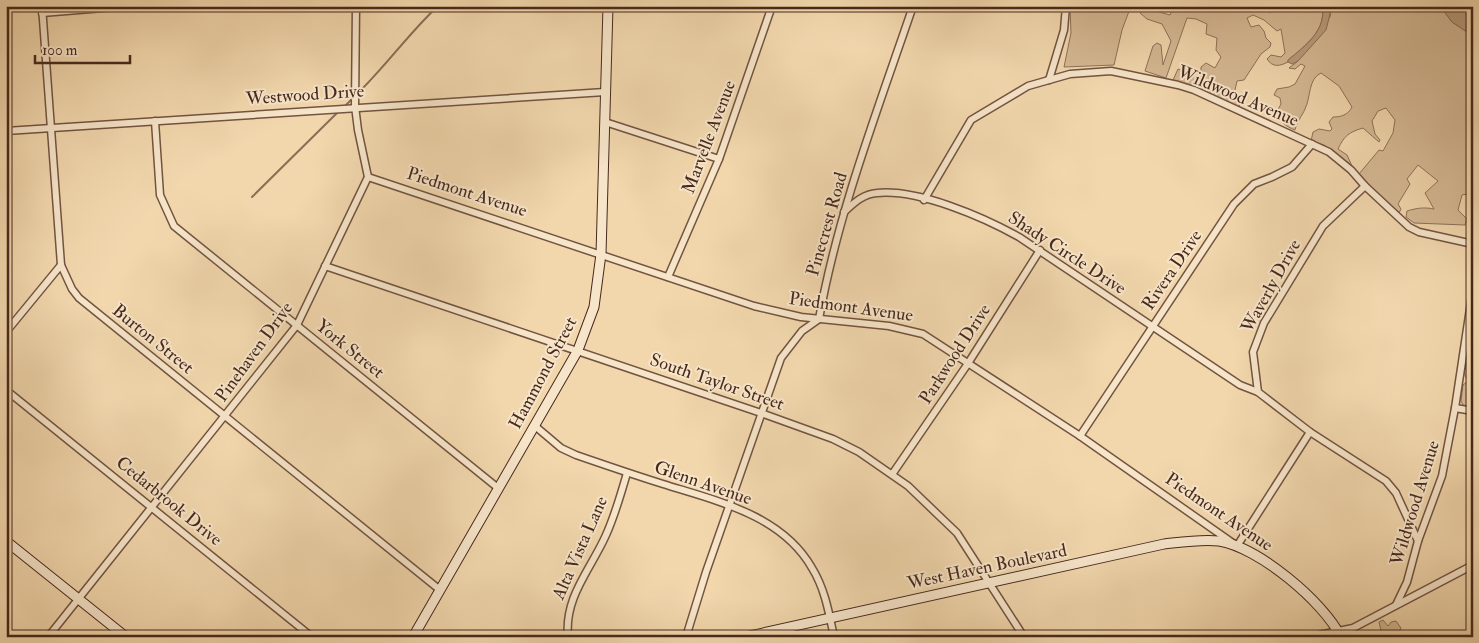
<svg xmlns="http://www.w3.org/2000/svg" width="1479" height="643" viewBox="0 0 1479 643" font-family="'IM FELL Double Pica',serif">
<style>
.green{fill:#d5b994;stroke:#8e7158}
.water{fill:#b89c7c;stroke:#8b6e56}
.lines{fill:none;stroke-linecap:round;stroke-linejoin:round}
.stream{stroke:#8b6e56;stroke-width:2}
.street-casing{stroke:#725440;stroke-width:9}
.secondary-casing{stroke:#47291c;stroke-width:11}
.street{stroke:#f7e5ca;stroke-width:6}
.secondary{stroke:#f7e5ca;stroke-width:9}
.labels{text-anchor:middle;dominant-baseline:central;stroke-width:4;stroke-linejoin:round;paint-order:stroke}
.street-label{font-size:18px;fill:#47291c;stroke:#f7e5ca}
</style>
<rect width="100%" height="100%" fill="#f2d7ad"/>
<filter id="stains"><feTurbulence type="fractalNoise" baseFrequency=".004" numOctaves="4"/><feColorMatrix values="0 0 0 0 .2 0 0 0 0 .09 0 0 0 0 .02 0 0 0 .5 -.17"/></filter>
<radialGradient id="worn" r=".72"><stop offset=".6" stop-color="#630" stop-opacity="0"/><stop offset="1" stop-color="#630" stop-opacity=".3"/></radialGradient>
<!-- green -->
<g class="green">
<path d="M1070,6h61l-9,24 -8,35 -50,2 7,-34z"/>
<path d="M1174,6h88l8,7 4,-7h23l-2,5 27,-5c5,24 -17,40 -34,54v2c-8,4 -15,6 -21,-3l4,-4 10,2 4,-4 -4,-24 -4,2 -13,-11 -11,-5 -6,3 4,9 8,-2 5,6 2,7 5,5 -1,4 -9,7 -17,26 -7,1 -2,9 7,10 -3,7 -66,-27 5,-11 23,9v-11l5,-4 9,5 6,-11 -5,-7 1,-12 -11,-4 1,-10 -11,-5 -9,-1 -21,60 -21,-7 8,-25 4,-3 4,2 2,20 8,-24 -9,-17 -15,-5 -7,-6 4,-5 26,7z"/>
<path d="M1332,6h108l12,16 21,14v157l-11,2 -4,15 9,9 -2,6 -51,-2 -8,-6 1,-6c10,-3 17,-4 27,-2l-9,-16 13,-12 -20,-16 -11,14 3,5 -12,20 3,5 -3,6 -31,-29 -8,-12 20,-24 4,1 10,-18 2,-13 -9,-12 -8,3 -6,10 3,13 5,6 -1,2 -16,-14c-14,4 -19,8 -25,21l9,6 5,11 -28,-21 -13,-4 2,-9 6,-3 11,2 2,-2 -3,-7 4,-5c8,0 15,-2 19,-10l-13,-21 -18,-13c-13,6 -10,24 -16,36 -3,7 -8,12 -10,21 -9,-3 -15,-9 -19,-17l5,-9 -1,-6 -6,-3 3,-6 12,-2 6,-3 10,-18 -4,-2 -6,5 -6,-1 9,-7 32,-44z"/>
<path d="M1473,345v62l-10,-2 -2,-4 2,-16 5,-4 -4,-8z"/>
<path d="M1383,620l5,6 3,-4 5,-1 5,7 -4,9h-25l9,-6 -2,-9z"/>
</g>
<!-- water -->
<g class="water">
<path d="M1322,6h10l-6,24 -28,31 -6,3 -4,-2v-2c17,-14 39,-30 34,-54z"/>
<path d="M1440,6h33v30l-21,-14z"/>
</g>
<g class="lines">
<!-- stream -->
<g class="stream">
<path d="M357,94c29,-28 52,-61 81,-88"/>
<path d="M343,108l11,-11"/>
<path d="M252,197l87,-86"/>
</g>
<!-- street casing -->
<g class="street-casing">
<g id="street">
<path d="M42,6l19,259 11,24 7,9 361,292"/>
<path d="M42,13l86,-7"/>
<path d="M1049,80l15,-50 2,-24"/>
<path d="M155,121l5,74 14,31 324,262"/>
<path d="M605,122l114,37"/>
<path d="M6,131l599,-39"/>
<path d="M368,177l386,129 47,11 88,9 34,8 157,102 157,110 73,-114"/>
<path d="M924,200l47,-80 57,-34 42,-12 41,-3 67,14 16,5 135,62 22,18 14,16 44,41 10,5 54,12"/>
<path d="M844,212c10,-9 19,-18 33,-19 42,-4 106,24 142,44l221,148 18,7 52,40 76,49 10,12 22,48"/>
<path d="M325,266l436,147 72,26 26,13 49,34 49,47 67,104"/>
<path d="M668,277l51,-118 53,-153"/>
<path d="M6,332l55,-67"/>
<path d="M6,390l306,247"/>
<path d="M1258,392l-5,-40 11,-29 59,-97 42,-40"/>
<path d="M1455,408l18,3"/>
<path d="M535,426l26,22 15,7c29,10 58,20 87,29 54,17 119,31 149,84 13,21 17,45 22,69"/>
<path d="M1080,436l154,-232 20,-20 18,-7 20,-10 20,-23"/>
<path d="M893,473l74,-108 73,-115"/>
<path d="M1396,605l11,-23 11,-41 24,-65 13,-68 18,-119"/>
<path d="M48,637l249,-312 71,-148 -10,-47 -3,-24 1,-100"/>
<path d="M568,637c-4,-40 23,-68 38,-102 9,-20 15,-41 21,-62"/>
<path d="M686,637l20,-65 75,-214 21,-27 17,-12c19,-107 59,-210 94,-313"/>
<path d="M1309,637l44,-9 120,-63"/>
</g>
</g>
<!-- secondary casing -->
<g class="secondary-casing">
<g id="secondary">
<path d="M6,541l120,96"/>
<path d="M413,637l165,-287 16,-43 7,-53 7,-248"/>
<path d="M745,637l419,-93c18,-2 37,-5 55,-3 39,6 104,60 122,96"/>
</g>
</g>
<!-- street -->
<use href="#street" class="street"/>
<!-- secondary -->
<use href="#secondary" class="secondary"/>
</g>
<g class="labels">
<!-- street labels -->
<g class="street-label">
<text transform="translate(305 95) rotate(-4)">Westwood Drive</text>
<text transform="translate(1238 96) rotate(23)">Wildwood Avenue</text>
<text transform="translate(709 137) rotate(-69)">Marvelle Avenue</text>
<text transform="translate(467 192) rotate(18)">Piedmont Avenue</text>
<text transform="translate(827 224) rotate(-74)">Pinecrest Road</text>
<text transform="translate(1067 253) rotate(33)">Shady Circle Drive</text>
<text transform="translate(1172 270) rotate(-56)">Rivera Drive</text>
<text transform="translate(1271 286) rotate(-61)">Waverly Drive</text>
<text transform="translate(851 307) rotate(8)">Piedmont Avenue</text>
<text transform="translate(153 339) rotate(39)">Burton Street</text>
<text transform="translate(350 349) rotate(39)">York Street</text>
<text transform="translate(254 352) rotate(-54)">Pinehaven Drive</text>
<text transform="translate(955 354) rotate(-57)">Parkwood Drive</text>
<text transform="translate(543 373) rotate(-62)">Hammond Street</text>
<text transform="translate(717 382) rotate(19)">South Taylor Street</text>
<text transform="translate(703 483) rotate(19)">Glenn Avenue</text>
<text transform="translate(169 501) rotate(39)">Cedarbrook Drive</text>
<text transform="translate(1415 503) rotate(-73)">Wildwood Avenue</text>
<text transform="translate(1219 512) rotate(34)">Piedmont Avenue</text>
<text transform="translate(580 548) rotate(-66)">Alta Vista Lane</text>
<text transform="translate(987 567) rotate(-12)">West Haven Boulevard</text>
</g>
</g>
<!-- margin -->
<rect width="1479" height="643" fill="none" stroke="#f2d7ad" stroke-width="25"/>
<rect x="8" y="8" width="1464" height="628" fill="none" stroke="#47291c" stroke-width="2.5"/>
<rect x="12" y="12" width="1454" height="618" fill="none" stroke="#47291c"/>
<!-- scale -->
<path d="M35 55v8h95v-8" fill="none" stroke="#47291c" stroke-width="2.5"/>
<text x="42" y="55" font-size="15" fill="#47291c" stroke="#f7e5ca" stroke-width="4" paint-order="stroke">100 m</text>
<rect width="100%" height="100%" filter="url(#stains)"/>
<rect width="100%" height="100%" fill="url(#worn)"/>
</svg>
